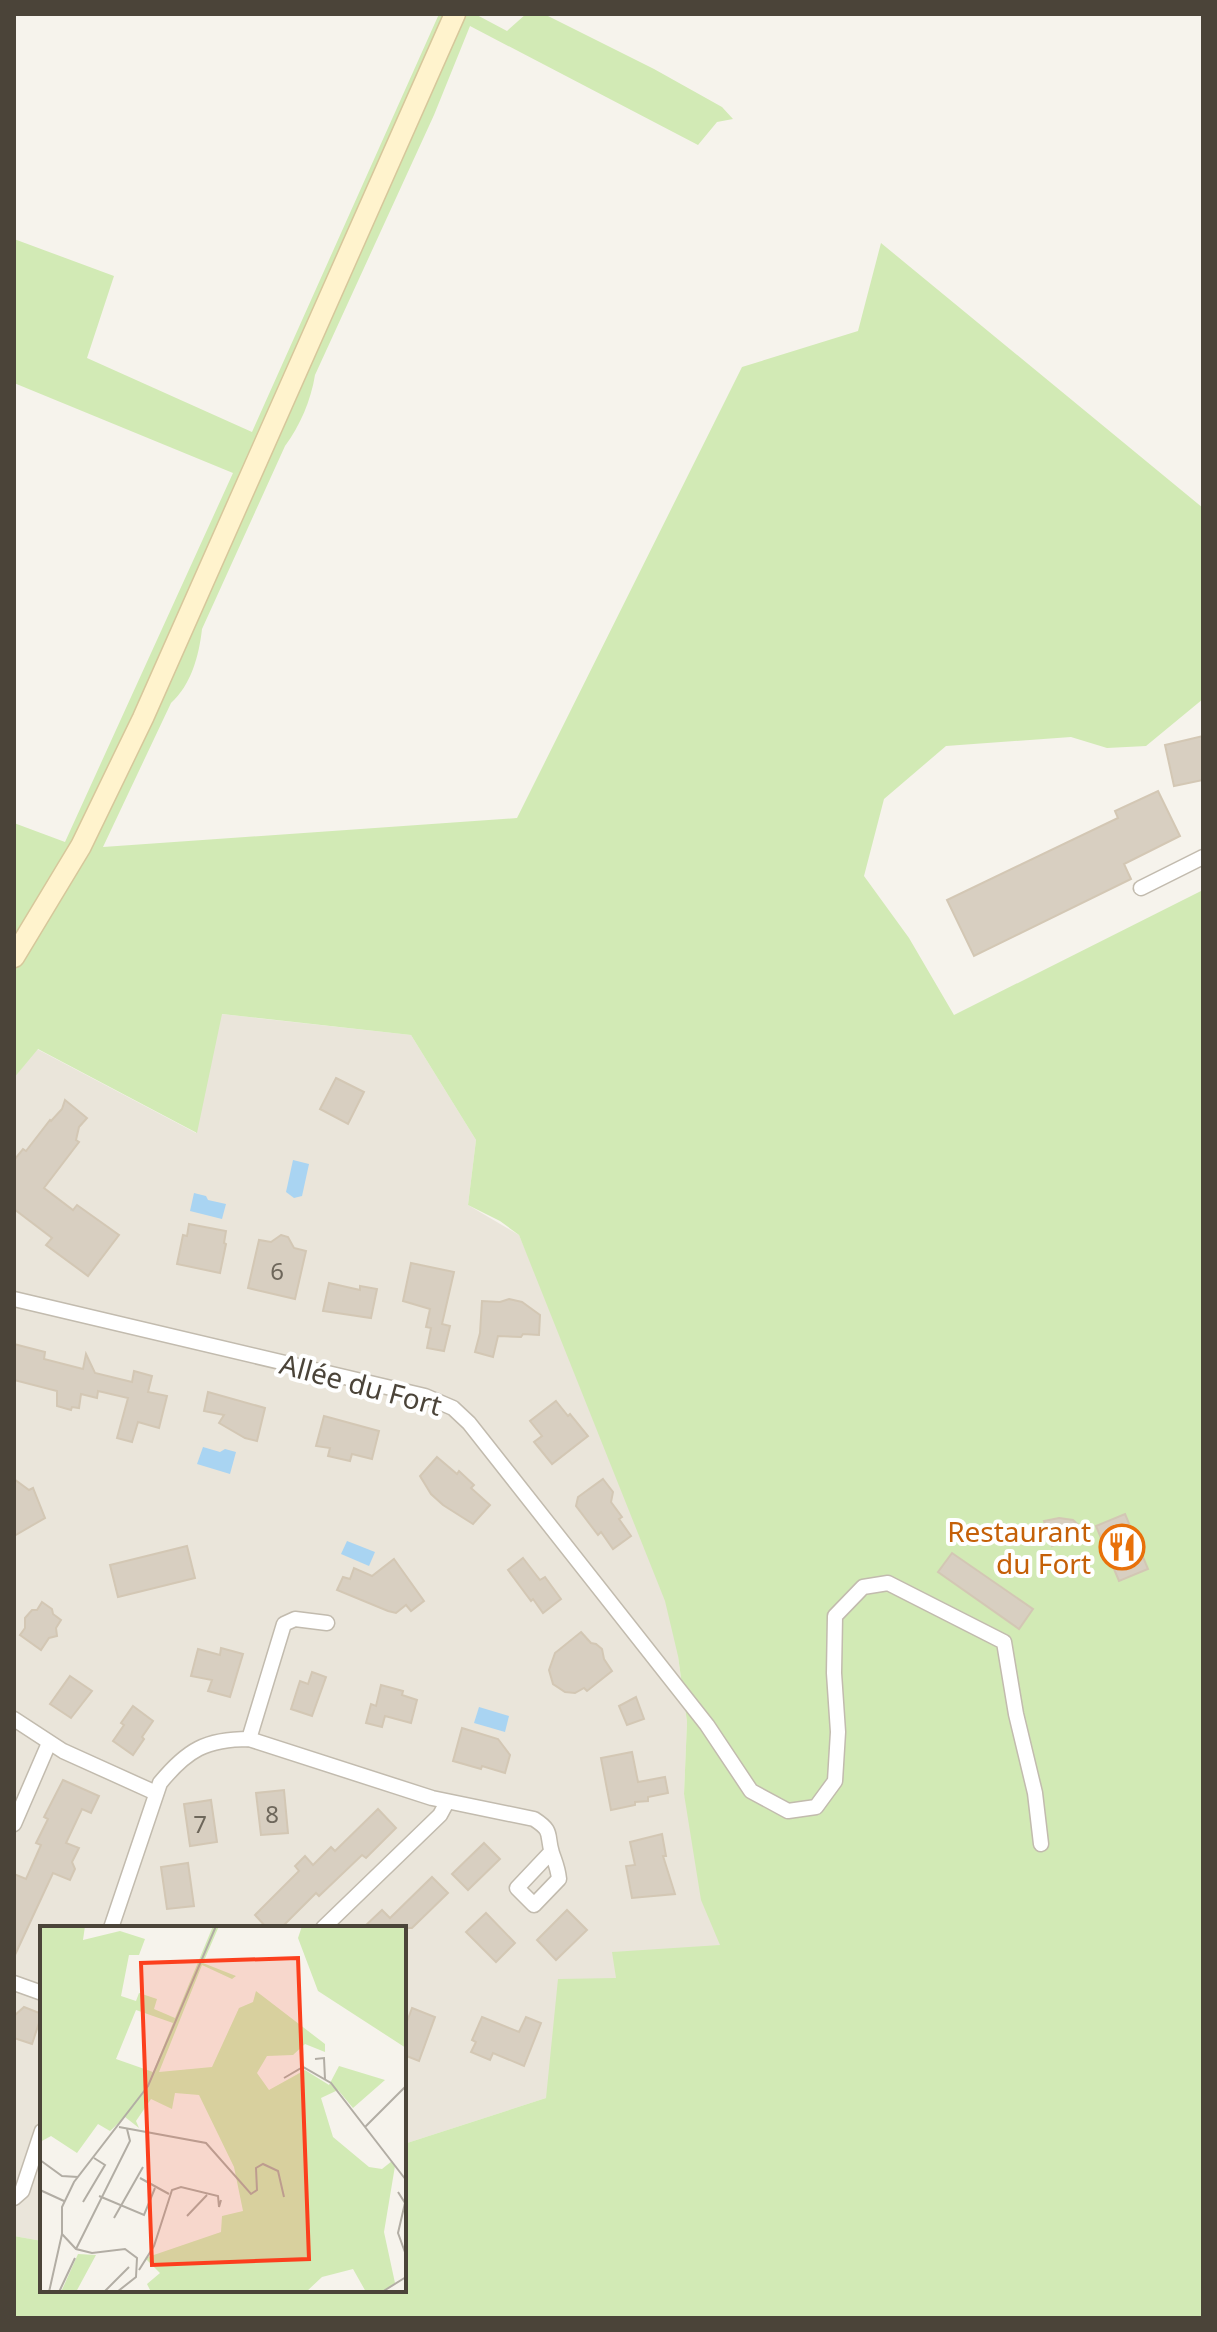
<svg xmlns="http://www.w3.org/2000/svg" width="1217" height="2332" viewBox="0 0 1217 2332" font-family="'Noto Sans',sans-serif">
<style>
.residential{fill:#eae5da}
.green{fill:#d2eab5}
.water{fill:#a9d4f2}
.building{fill:#d8cfc1;stroke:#d3c7b4;stroke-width:2}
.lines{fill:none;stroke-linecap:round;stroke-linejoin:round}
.street-casing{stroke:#c2bbae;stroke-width:17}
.secondary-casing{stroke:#d6c79b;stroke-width:23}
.street{stroke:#fff;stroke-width:14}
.secondary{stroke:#fff3cd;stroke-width:20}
.labels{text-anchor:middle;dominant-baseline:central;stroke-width:8;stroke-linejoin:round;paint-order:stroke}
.number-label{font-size:24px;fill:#6e675b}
.street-label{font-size:28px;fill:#4b4439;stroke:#fff}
.food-label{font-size:28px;fill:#c56008;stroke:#fff;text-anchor:end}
.inset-road{fill:none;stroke:#b2ada4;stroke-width:2}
.view{fill:#fc3f1d;fill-opacity:0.15;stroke:#fc3f1d;stroke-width:4}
.inset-edge{fill:none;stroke:#4b4439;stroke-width:4}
</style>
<rect width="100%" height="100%" fill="#f6f3ec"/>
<!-- residential -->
<path class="residential" d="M221,1014l190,21 65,105 -8,65 51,30 165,388 -6,33 9,66 -3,72 46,156 -117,2 4,26 -71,120 -142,46v-216h-362v313l-28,-5v-1158l23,-29 159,84z"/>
<!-- green -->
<path class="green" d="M439,14h36l32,17 19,-17h18l110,55 68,38 11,12 -16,3 -19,23 -228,-119 -36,89 -119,260c-4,25 -15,51 -30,71l-83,183c-3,27 -11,56 -31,74l-68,144 414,-29 225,-451 116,-36 23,-88 322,265v191l-57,47 -39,2 -36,-11 -125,9 -62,53 -20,77 45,62 45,77 249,-125v1428h-1189v-82l28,5v49h362v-146l142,-46 12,-119 58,-1 -4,-26 108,-7 -19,-45 -17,-106 3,-72 -9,-66 -13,-55 -146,-366 -19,-14 -32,-16 8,-65 -65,-105 -189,-21 -25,119 -159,-84 -24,29v-255l51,19 168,-369 -219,-90v-144l100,37 -27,82 165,74z"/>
<!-- water -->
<g class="water">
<path d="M293,1160l16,4 -7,32 -8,2 -8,-6z"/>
<path d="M194,1193l12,3 2,4 18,4 -4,15 -32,-8z"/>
<path d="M203,1447l17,5 5,-3 11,3 -6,22 -33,-10z"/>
<path d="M347,1541l28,11 -6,14 -28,-12z"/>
<path d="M479,1707l30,9 -4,16 -31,-9z"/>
</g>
<!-- building -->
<g class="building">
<path d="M1203,736v44l-29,6 -9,-41z"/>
<path d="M1158,791l22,45 -56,28 7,15 -157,77 -27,-56 171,-82 -3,-7z"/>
<path d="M336,1078l28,14 -16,32 -28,-15z"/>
<path d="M65,1100l22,18 -8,9 -3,13 3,2 -35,46 29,22 4,-5 42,30 -31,41 -42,-31 6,-7 -38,-29v-49l9,-11 3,2 24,-31 1,1 11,-12z"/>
<path d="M189,1224l37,7 -2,12 2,1 -6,29 -43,-9 6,-29 4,1z"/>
<path d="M281,1235l7,2 6,11 12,3 -11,48 -47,-11 11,-48 12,2z"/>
<path d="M411,1263l43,9 -12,52 8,2 -6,25 -17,-3 4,-20 -5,-1 4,-18 -27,-8z"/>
<path d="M329,1283l31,7v-4l17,3 -6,29 -48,-7z"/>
<path d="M509,1299l13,3 18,13 -1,20 -16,-1 -2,3 -23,-1 -5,21 -18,-5 5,-19 2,-32 18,1z"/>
<path d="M14,1344l31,8 -1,7 39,10 3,-15 9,19 37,9 2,-11 18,5 -4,16 19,4 -8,32 -21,-6 -6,20 -15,-4 11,-40 -30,-7 -1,7 -16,-4 -2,14 -7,-1 -1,3 -14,-4v-15l-43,-11z"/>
<path d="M208,1392l57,16 -8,33 -12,-3 -26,-15 5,-8 -20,-4z"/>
<path d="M556,1401l12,15 2,-2 18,22 -36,28 -18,-22 8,-6 -12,-15z"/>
<path d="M324,1416l55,15 -7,28 -20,-5 -2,7 -22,-5 2,-8 -14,-2z"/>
<path d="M437,1457l20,17 2,-3 15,14 -3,3 19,17 -17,19 -30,-19 -12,-11 -11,-18z"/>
<path d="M14,1479l15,11 4,-2 12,30 -31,18z"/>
<path d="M603,1479l10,13 -2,10 11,15 -3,2 12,17 -18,13 -12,-17 -3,3 -22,-29 2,-9z"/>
<path d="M1125,1514l23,55 -29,12 -23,-55z"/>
<path d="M1059,1518l14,2 13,12 -34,14 -8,-25z"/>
<path d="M187,1546l8,32 -77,19 -8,-32z"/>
<path d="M952,1553l81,56 -14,20 -81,-57z"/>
<path d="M523,1558l17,22 5,-3 16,22 -18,14 -10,-14 -2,2 -23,-31z"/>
<path d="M394,1559l30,42 -13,10 -5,-6 -10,8 -8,-2 -51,-21 6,-13 7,2 4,-11 18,8z"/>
<path d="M42,1602l10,7 1,5 8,6 -5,8 1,8 -8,2 -8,12 -21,-15 5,-7v-10l7,-8h5z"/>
<path d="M581,1632l10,11 5,1 6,5 2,10 8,12 -25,20 -3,-3 -9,5 -10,-1 -12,-8 -4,-14 6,-17z"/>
<path d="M221,1648l22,6 -13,43 -22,-6 4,-11 -21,-4 7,-27 22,6z"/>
<path d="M312,1672l14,5 -14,39 -21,-7 9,-28 8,3z"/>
<path d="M70,1676l22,15 -21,27 -21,-14z"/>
<path d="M381,1685l22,6 -1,4 15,5 -6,23 -26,-7 -3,11 -16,-4 5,-19 5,2z"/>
<path d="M636,1697l8,22 -17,6 -8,-19z"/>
<path d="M133,1706l20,15 -11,16 2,2 -11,16 -20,-14 11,-16 -3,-2z"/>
<path d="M462,1728l36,11 12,16 -5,18 -23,-7 -1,3 -28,-8z"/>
<path d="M632,1752l6,30 27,-5 3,16 -20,4v4l-13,1v3l-24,5 -10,-52z"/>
<path d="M63,1780l36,16 -8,17 -9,-4 -16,34 13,5 -7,14 3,7 -5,11 -17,-7 -39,84v-83l12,5 15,-34 -5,-2 12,-24 -4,-2z"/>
<path d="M284,1790l4,43 -27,2 -5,-42z"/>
<path d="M211,1800l6,42 -27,4 -6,-42z"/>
<path d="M378,1809l18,19 -30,30 -4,-3 -43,41 -3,-3 -35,35h-14l-12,-13 44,-44 -4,-5 10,-10 8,9 18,-18 4,4z"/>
<path d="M662,1834l4,22h-3l12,38 -43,4 -6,-32 9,-1 -5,-23z"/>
<path d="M484,1843l16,16 -32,31 -16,-16z"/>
<path d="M188,1863l6,43 -27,3 -6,-42z"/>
<path d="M432,1877l16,16 -36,35h-49l19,-18 8,8z"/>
<path d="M567,1910l20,20 -31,30 -19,-20z"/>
<path d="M486,1913l29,30 -19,19 -30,-30z"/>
<path d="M24,2007l18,7 -10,30 -18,-6v-22z"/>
<path d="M412,2008l23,9 -16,44 -15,-6v-25z"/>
<path d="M482,2017l37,15 7,-15 15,6 -17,43 -31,-13 -3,7 -19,-8 5,-10 -4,-2z"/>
</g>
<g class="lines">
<!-- street casing -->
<g class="street-casing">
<g id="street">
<path d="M1141,888l62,-31"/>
<path d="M14,1299l411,97 28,12 16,15 238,302 44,66 37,20 28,-4 19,-26 3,-49 -4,-59 1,-57 28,-29 25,-4 116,59 12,72 19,79 6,51"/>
<path d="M14,1719l49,32 93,42"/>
<path d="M249,1739l35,-115 11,-5 32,4"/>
<path d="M14,1824l35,-81"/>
<path d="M111,1928l49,-145c27,-33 46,-44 89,-44l183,59 102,21c20,13 12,15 18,34 3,9 6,15 7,26l-25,26 -17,-17 34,-36"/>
<path d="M323,1928l117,-113 7,-13"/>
<path d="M14,1983l28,10"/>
<path d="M14,2198l8,-7 20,-60"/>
</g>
</g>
<!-- secondary casing -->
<g class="secondary-casing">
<path id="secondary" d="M14,957l67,-111 62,-128 312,-704"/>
</g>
<!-- street -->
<use href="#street" class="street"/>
<!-- secondary -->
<use href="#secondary" class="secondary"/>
</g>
<!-- icons -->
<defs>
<g id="restaurant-ring" transform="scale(2.3)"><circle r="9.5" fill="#fff" stroke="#e8710a" stroke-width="1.5"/><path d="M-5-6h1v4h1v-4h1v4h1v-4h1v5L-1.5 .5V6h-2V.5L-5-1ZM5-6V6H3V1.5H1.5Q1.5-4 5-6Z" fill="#e8710a"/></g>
</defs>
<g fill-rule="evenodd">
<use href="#restaurant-ring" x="1122" y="1547"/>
</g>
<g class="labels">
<!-- number labels -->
<g class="number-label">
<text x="277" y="1270">6</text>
<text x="272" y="1813">8</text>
<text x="200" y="1823">7</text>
</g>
<!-- street labels -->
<g class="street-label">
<text transform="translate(361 1384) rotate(15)">Allée du Fort</text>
</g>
<!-- food labels -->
<g class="food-label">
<text x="1091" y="1531">Restaurant<tspan x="1091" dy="32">du Fort</tspan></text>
</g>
</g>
<!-- overview -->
<g transform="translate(40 1926)">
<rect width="366" height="366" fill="#f6f3ec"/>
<path d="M0,0h45l-2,14 37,-9 25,8 -6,16h-10l-8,41 15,5 3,-8 18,6 -3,10 21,9 38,-92h6l-16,37 33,13 -4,3 -30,-14 -43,107 53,-5 27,-59 14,-6 3,-11 69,53v8l-20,-8 -12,11 -26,1 -10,17 12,17 36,-20 24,15 10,-19 46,14 -32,28 -15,-18 -17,8 12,39 36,30 13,2 10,-8 3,5 -11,66 11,51 -13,9h-16l-13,-23 -31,8 -16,15h-155l-4,-8 13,-11 -15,-15 76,-26 1,-16 21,-5 -9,-44 -35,-72 -24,-2 -3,16 -21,-10 -15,22 3,7 -14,-11 -15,14 -12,-7 -21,29 -26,-17 -11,6zM96,84l37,13 -20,49 -37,-13zM262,0h104v122l-88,-57 -20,-53zM38,328l18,1 -20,37h-15z" fill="#d2eab5" fill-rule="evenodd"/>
<path class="inset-road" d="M275,133l9,-1 1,21M244,152l19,-11 28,16 75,97M79,201l87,16 45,51 6,-4 -1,-22 7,-4 15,7 6,26M325,201l41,-41M0,234l22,16 16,1M100,252l29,16M0,264l24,11M358,266l7,11 -7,30 8,22M59,270l45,19 11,-27M43,276l22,-37 -11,-7M147,290l20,-21M74,292l29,-51M36,323l54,-108 -3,-12M99,344l15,-24 18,-56 9,-3 37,9 1,11 2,-7M9,366l13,-58M19,366l16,-34M64,366l25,-25M77,366l19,-15 1,-19 -12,-9 -33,4 -16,-4 -14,-15v-27l12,-25 74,-96 68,-160M342,366l24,-15"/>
<path class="view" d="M258,32l11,301 -157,6 -11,-302z"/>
<rect width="366" height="366" class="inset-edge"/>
</g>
<!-- border -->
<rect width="1217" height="2332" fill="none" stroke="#4b4439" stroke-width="32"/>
</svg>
